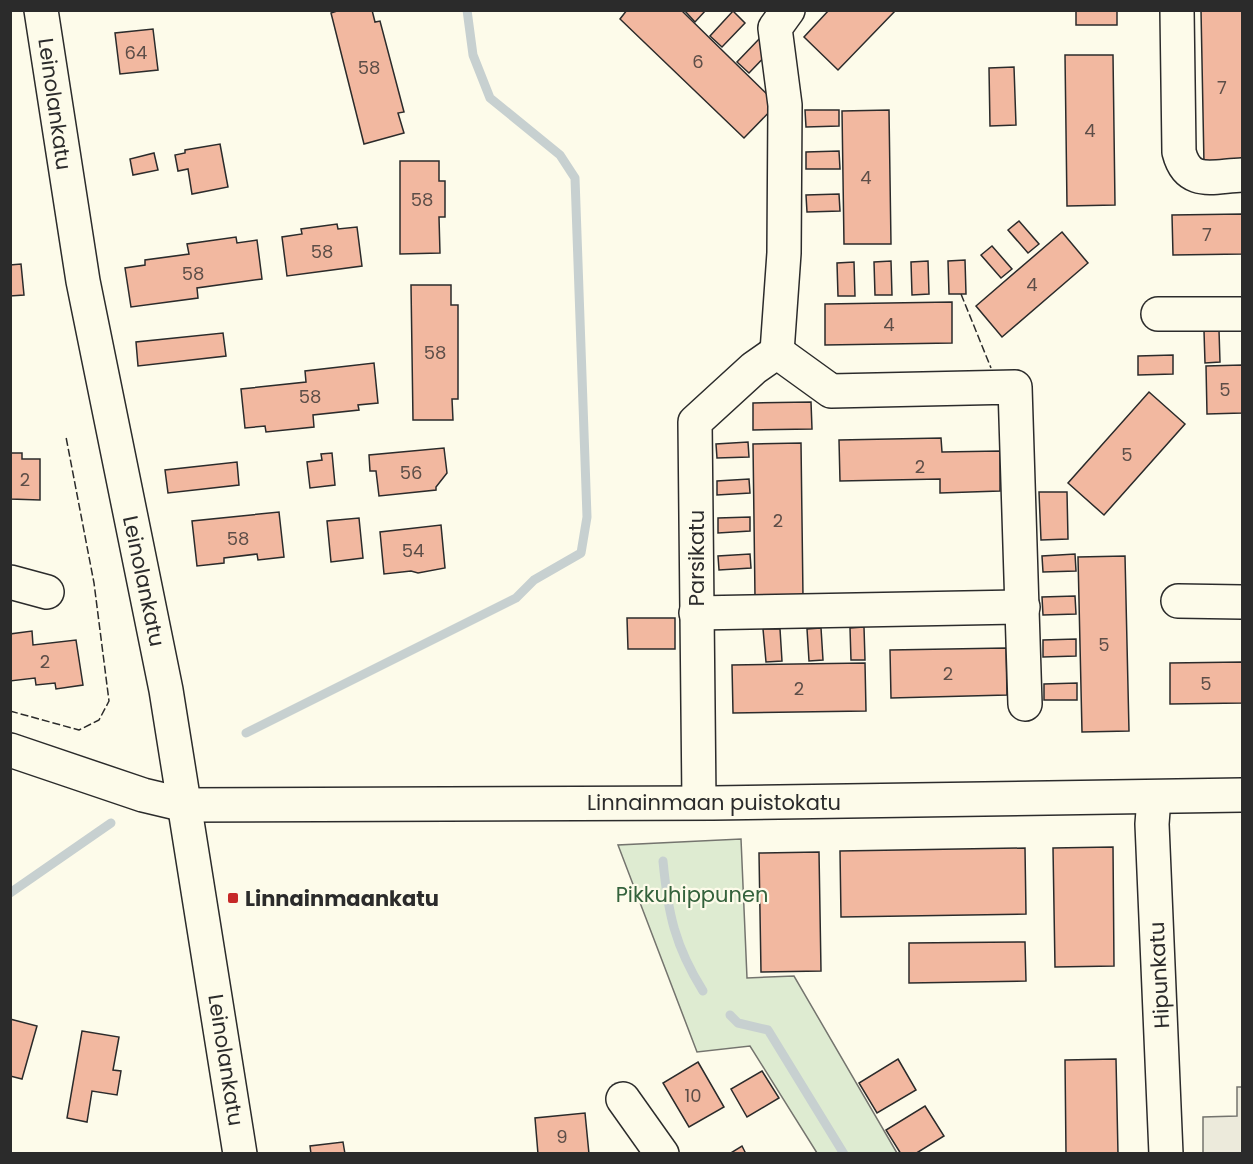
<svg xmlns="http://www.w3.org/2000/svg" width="1253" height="1164" viewBox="0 0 1253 1164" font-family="Poppins,sans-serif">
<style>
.green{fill:#deebd1;stroke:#74746e;stroke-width:1.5}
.parking{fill:#eceadb;stroke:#74746e;stroke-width:1.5}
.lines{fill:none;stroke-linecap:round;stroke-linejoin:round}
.stream{stroke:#c7d0d0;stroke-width:9}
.building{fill:#f2b8a0;stroke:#2b2b2b;stroke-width:1.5}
.minor-casing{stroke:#2b2b2b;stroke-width:36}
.minor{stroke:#fdfbea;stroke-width:33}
.fence{stroke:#2b2b2b;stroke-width:1.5;stroke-dasharray:8 3;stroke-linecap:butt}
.poi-dot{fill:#c62828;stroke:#fdfbea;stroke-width:2}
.labels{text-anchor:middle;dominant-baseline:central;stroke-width:4.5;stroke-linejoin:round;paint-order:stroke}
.number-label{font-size:18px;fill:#5d4e48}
.street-label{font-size:21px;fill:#2b2b2b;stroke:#fdfbea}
.park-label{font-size:21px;fill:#34623c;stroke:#fdfbea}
.poi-label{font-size:21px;font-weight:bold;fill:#2b2b2b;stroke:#fdfbea;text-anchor:start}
</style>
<rect width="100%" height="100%" fill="#fdfbea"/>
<!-- green -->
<path class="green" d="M741,839l6,139 47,-2 103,177h-80l-67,-107 -53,6 -79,-207z"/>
<!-- parking -->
<path class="parking" d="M1237,1087h5v66h-39v-36l34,-1z"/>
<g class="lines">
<!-- stream -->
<g class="stream">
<path d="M246,733l270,-135 18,-18 47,-27 6,-36 -12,-339 -15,-23 -70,-57 -17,-43 -6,-45"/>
<path d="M663,861c5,53 12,85 40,130"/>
<path d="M10,893l101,-70"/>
<path d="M730,1015l8,8 30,7 76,124"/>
</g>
</g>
<!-- building -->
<g class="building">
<path d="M340,10h32l3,12 5,-1 24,91 -6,1 6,20 -40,11 -33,-131z"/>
<path d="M627,10h54l96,94 -33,34 -124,-119z"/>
<path d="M684,10h22l-11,12z"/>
<path d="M829,10h67l-58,60 -34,-33z"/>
<rect x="1076" y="10" width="41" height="15"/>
<path d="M1201,10h41v153l-38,1z"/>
<path d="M733,11l12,12 -23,24 -12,-11z"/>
<path d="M153,29l5,41 -38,4 -5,-41z"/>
<path d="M760,38l12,11 -23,24 -12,-11z"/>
<path d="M1065,55h48l2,150 -48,1z"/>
<path d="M1014,67l2,58 -26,1 -1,-58z"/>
<path d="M805,110h34v16l-33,1z"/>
<path d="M889,110l2,134h-47l-2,-133z"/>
<path d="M220,144l8,43 -36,7 -4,-25 -10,2 -3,-16 10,-2v-3z"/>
<path d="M839,151l1,18h-34v-17z"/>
<path d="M154,153l4,17 -25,5 -3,-16z"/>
<path d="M400,161h39v20h6v36h-6l1,36 -40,1z"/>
<path d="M839,194l1,17 -33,1 -1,-17z"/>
<path d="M1242,214v40l-69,1 -1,-40z"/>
<path d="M1019,221l20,23 -11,9 -20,-23z"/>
<path d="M337,224l1,5 19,-2 5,39 -75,10 -5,-39 20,-3 -1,-5z"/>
<path d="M1062,232l26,31 -86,74 -26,-31z"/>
<path d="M236,237l1,6 20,-3 5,39 -65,9 1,10 -67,9 -6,-39 20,-3v-5l44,-6 -2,-10z"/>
<path d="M992,246l20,23 -11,9 -20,-23z"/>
<path d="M965,260l1,34h-17l-1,-33z"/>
<path d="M891,261l1,34h-17l-1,-33z"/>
<path d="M928,261l1,33 -17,1 -1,-33z"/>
<path d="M854,262l1,34h-17l-1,-33z"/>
<path d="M21,264l3,31 -14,1v-31z"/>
<path d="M411,285h40v20h7v94h-6l1,21h-40z"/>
<path d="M952,302v41l-127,2v-41z"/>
<path d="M1219,330l1,32 -15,1 -1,-32z"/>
<path d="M223,333l3,23 -88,10 -2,-24z"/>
<path d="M1173,355v19l-35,1v-19z"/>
<path d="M374,363l4,40 -20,2 1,5 -46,5 1,12 -48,5 -1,-6 -20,2 -4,-39 65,-7 -1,-11z"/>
<path d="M1242,365v48l-35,1 -1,-48z"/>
<path d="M1149,392l36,32 -81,91 -36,-32z"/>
<path d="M811,402l1,27 -59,1v-27z"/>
<path d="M941,438l1,14 58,-1v40l-60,2v-14l-100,2 -1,-41z"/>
<path d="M748,442l1,15 -32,1 -1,-14z"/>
<path d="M801,443l2,154h-48l-2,-153z"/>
<path d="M444,448l3,25 -11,14v3l-57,6 -3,-25h-6l-1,-16z"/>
<path d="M10,453h12v6h18v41l-30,-1z"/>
<path d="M332,453l3,32 -25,3 -3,-26 15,-2 -1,-6z"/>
<path d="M237,462l2,23 -71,8 -3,-23z"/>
<path d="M749,479l1,14 -33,2v-14z"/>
<path d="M1039,492h28l1,47 -27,1z"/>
<path d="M279,512l5,45 -26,3 -1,-6 -33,4v5l-27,3 -5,-45z"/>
<path d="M750,517v14l-32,2v-15z"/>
<path d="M359,518l4,40 -32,4 -4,-41z"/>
<path d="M441,525l4,43 -27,5 -7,-2 -27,3 -4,-42z"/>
<path d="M750,554l1,14 -32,2 -1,-14z"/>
<path d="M1075,554l1,17 -33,1 -1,-16z"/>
<path d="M1125,556l4,175 -47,1 -4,-175z"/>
<path d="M1075,596l1,18 -33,1 -1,-18z"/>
<path d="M627,618h48v31h-47z"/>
<path d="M864,627l1,33h-14l-1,-32z"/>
<path d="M821,628l2,32 -14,1 -2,-32z"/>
<path d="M763,629h17l2,32 -16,1z"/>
<path d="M32,631l1,14 43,-5 7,45 -27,4 -1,-6 -19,2 -1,-7 -25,3v-47z"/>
<path d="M1076,639v17l-33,1v-17z"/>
<path d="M1006,648l1,47 -116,3 -1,-48z"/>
<path d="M1242,662v41l-72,1v-41z"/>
<path d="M865,663l1,48 -133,2 -1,-48z"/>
<path d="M1077,683v17h-33v-16z"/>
<path d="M1113,847l1,119 -59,1 -2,-119z"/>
<path d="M1025,848l1,66 -185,3 -1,-66z"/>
<path d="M819,852l2,119 -60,1 -2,-119z"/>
<path d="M1025,942l1,39 -117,2v-40z"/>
<path d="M10,1019l27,7 -15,53 -12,-3z"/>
<path d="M82,1031l37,6 -6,33 8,1 -4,24 -25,-4 -5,31 -20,-4z"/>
<path d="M898,1059l18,31 -39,23 -18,-30z"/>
<path d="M1116,1059l2,95h-52l-1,-94z"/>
<path d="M698,1062l26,45 -35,20 -26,-44z"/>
<path d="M762,1071l17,27 -32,19 -16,-28z"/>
<path d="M925,1106l19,30 -29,18h-14l-15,-24z"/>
<path d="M585,1113l4,41h-51l-3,-36z"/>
<path d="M343,1142l2,12h-34l-1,-8z"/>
<path d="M742,1146l4,8h-17z"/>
</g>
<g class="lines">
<!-- minor casing -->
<g class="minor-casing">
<g id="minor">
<path d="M41,10l42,271 83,409 74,464"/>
<path d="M1177,10l2,142c9,35 34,24 63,23"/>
<path d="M1158,314h84"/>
<path d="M777,352l54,39 184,-4 10,317"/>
<path d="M777,352l7,-99 1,-148 -10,-77 13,-18"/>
<path d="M10,582l37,10"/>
<path d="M1178,601l64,1"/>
<path d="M696,613l327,-6"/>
<path d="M10,750l133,45 42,10 528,-2 529,-8"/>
<path d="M1154,797l-2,27 14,330"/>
<path d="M699,802l-4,-380 59,-54 23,-16"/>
<path d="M623,1099l39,55"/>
</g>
</g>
<!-- minor -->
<use href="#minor" class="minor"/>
<!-- fence -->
<g class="fence">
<path d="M961,294l30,74"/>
<path d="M10,711l69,19 20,-10 10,-19 -15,-118 -28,-146"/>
</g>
</g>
<!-- markers -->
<rect class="poi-dot" x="227" y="892" width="12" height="12" rx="3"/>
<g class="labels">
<!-- number labels -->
<g class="number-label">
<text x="136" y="52">64</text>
<text x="698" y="61">6</text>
<text x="369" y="67">58</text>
<text x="1222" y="87">7</text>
<text x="1090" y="130">4</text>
<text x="866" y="177">4</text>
<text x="422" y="199">58</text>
<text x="1207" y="234">7</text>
<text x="322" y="251">58</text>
<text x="193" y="273">58</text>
<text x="1032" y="284">4</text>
<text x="889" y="324">4</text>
<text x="435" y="352">58</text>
<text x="1225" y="389">5</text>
<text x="310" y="396">58</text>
<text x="1127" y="454">5</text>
<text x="920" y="466">2</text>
<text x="411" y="472">56</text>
<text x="25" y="479">2</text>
<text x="778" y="520">2</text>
<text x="238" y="538">58</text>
<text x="413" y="550">54</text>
<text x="1104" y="644">5</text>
<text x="45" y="661">2</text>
<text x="948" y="673">2</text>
<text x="1206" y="683">5</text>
<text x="799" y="688">2</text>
<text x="693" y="1095">10</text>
<text x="562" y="1136">9</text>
</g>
<!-- street labels -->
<g class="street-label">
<text transform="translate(55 104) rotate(82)">Leinolankatu</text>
<text transform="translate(696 558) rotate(-90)">Parsikatu</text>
<text transform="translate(144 581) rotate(78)">Leinolankatu</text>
<text x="714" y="802">Linnainmaan puistokatu</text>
<text transform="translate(1159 975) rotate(-93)">Hipunkatu</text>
<text transform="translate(226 1060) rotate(81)">Leinolankatu</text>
</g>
<!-- park labels -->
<g class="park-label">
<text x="692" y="894">Pikkuhippunen</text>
</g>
<!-- poi labels -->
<g class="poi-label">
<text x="245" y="898">Linnainmaankatu</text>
</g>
</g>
<!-- border -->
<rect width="1253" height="1164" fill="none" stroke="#2b2b2b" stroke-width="24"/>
</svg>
